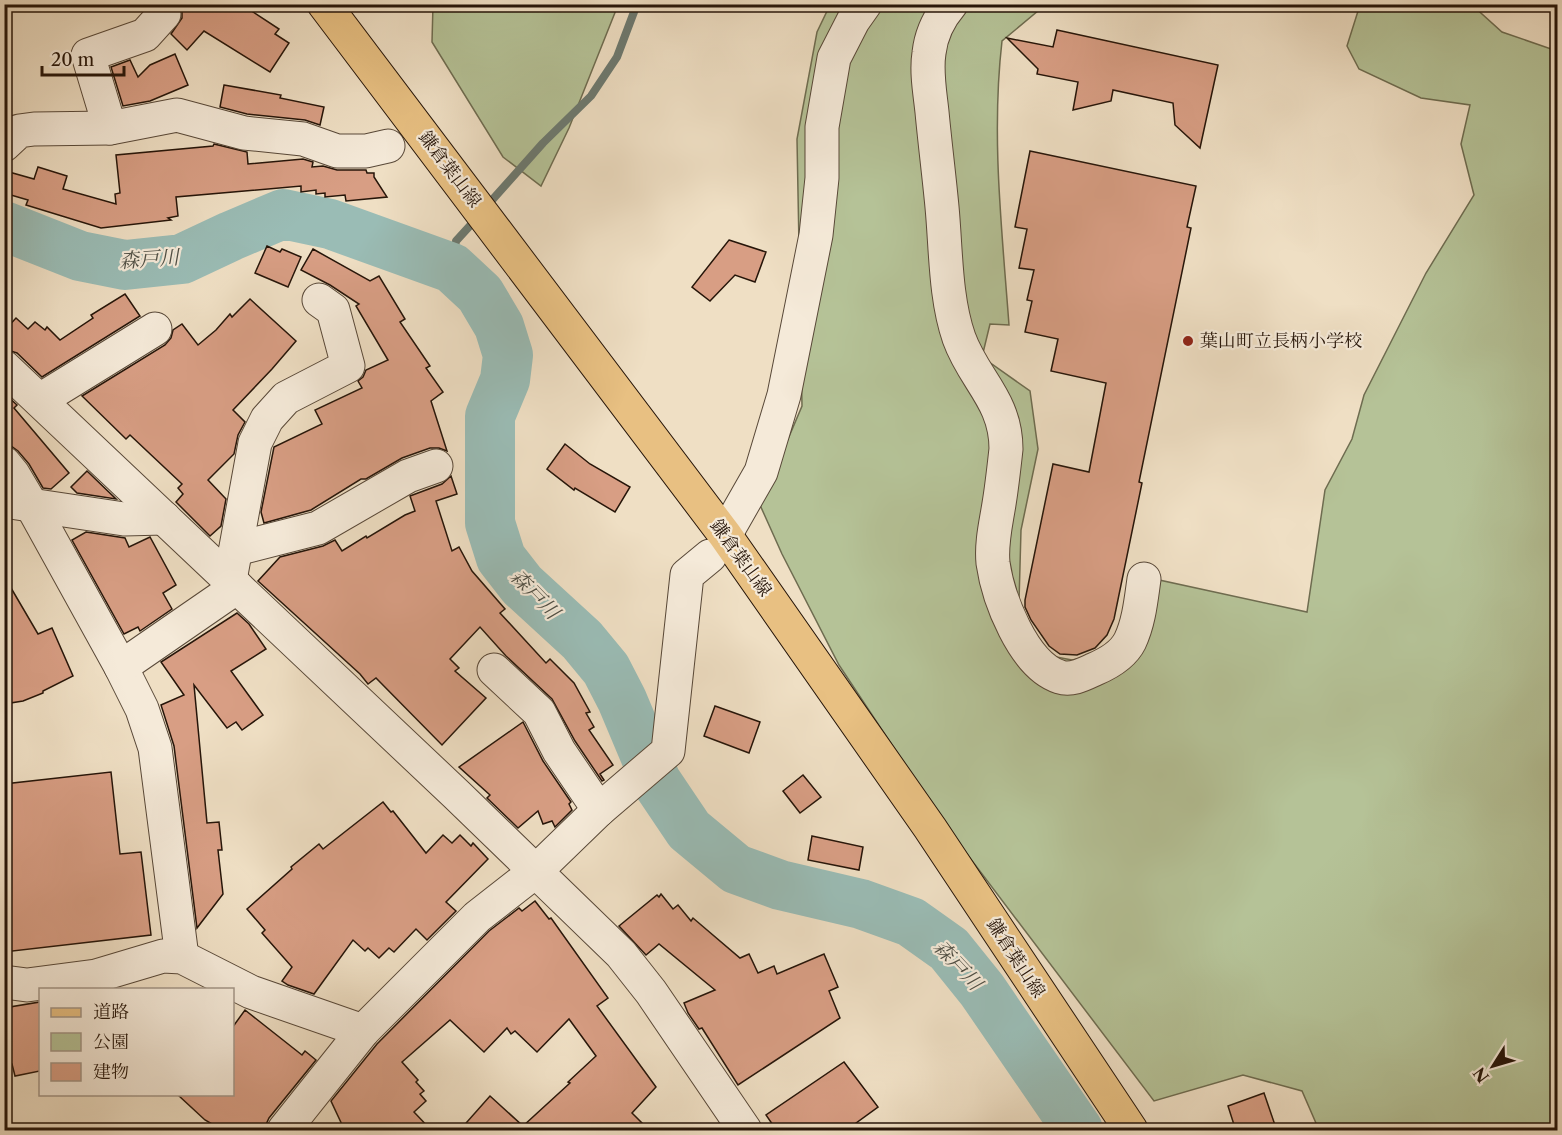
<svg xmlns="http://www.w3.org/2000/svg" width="1562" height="1135" viewBox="0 0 1562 1135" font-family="'Libre Caslon Text','Noto Serif JP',serif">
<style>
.green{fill:#b5c297;stroke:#6e6c50;stroke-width:1.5}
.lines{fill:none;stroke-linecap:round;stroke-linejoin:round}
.stream{stroke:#6c7970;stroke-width:8}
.river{stroke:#9abcb5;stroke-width:50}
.building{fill:#d89e84;stroke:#261509;stroke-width:1.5}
.minor-casing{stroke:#584838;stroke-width:35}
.major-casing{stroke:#261509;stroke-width:35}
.minor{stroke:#f5ead9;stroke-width:33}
.major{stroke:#e8c082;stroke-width:33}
.poi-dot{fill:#8f2418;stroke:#f5ead9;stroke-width:2}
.labels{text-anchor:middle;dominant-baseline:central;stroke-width:4.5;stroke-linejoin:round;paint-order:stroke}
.street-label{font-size:18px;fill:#261509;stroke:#f5ead9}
.poi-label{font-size:18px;fill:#261509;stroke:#f5ead9;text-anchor:start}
.water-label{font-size:20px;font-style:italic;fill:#4f4f45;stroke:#f5ead9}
</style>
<rect width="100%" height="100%" fill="#efdfc4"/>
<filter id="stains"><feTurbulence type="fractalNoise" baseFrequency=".00333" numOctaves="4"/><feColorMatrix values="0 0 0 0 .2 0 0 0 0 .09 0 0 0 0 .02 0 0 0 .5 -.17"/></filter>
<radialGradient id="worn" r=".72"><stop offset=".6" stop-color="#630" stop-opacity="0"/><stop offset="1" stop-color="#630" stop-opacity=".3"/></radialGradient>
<!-- green -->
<g class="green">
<path d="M433,5h185l-49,123 -28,58 -38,-29 -71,-115z"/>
<path d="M830,5h215l-43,36c-11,95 0,189 7,284l-19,-1 -8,33 48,34 8,58 -17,81 -2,72 15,35 17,19 21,4 30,-6 19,-24 15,-55 171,37 18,-122 27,-51 12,-44 62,-122 48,-78 -13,-51 9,-39 -49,-7 -62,-29 -12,-23 12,-38 -1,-3h114l30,27 55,19 1,320 -6,50 6,6 -1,703h-238l-17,-39 -59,-16 -89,26 -209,-276 -106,-160 -57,-111 -22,-49 42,-99 -5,-267 20,-107z"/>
</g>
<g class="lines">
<!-- stream -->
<g class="stream">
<path d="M485,208l58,-65 48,-47 26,-39 20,-53"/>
<path d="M452,268l4,-27 21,-23"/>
</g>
<!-- river -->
<path class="river" d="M4,226l76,30 45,9 57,-6 49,-23 52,-22 47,10 122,44 28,26 19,32 9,29 -3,25 -15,36v107l11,35 21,27 60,55 24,29 16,31 34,81 33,49 47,39 44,16 81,19 50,18 38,27 33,41 96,140"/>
</g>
<!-- building -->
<g class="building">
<path d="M180,4h61l38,25 -4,5 14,9 -19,29 -66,-41 -17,19 -16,-16 11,-16v-9z"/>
<path d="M1057,30l161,35 -18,83 -25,-23 -2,-22 -60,-13 -2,11 -38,9 5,-28 -41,-8 1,-5 -31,-31 46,9z"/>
<path d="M175,54l13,31 -38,16 -27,5 -12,-39 19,-7 8,17 12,-12z"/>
<path d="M224,85l57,10 -1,3 44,9 -4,18 -15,-5 -58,-6 -27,-7z"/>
<path d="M214,144l33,8 1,12 55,-5 10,3 -1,5 11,-1 14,4h29l1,3h7v4l13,20 -41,4 -1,-6 -20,2v-4l-9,1v-4l-15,2v-6l-125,11 2,19 -10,2 3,2 -70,8 -75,-23 2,-5 -24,-7 5,-21 25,7 4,-12 29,9 -4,13 53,15 -1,-10 5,-1 -4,-38 97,-9z"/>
<path d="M1030,151l166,35 -9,41 4,1 -52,254 3,1 -28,136 -7,16 -12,13 -18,7 -17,-1 -11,-8 -18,-26 -6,-13v-7l28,-136 36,8 17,-89 -55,-12 7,-32 -33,-7 7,-31 -5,-1 7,-30 -15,-2 8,-39 -12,-2z"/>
<path d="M729,240l37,12 -11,30 -20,-7 -25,26 -18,-14z"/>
<path d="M267,246l13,6 2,-3 19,8 -13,30 -33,-14z"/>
<path d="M313,249l57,32 9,-5 26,43 -5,3 30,44 -4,2 17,24 -12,9 16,50 -8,-3h-9l-28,10 -36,21h-5l-50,31 -47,13 -3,-11 13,-65 48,-23 -7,-14 47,-22 -4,-7 5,-4 3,-7 22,-10 -32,-54 3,-2 -29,-19 -29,-15z"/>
<path d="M125,294l15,22 -98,61 -25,-24 -13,-4v-18l12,-13 12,11 7,-7 10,8 2,-3 13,13 33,-22 -2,-3z"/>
<path d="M250,299l46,42 -24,28 -39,41 12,12 -7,13 -4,19 -26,26 18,19 -5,27 -11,10 -34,-34 7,-8 -5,-6 4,-4 -52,-49 -4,4 -44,-43 83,-51 6,-7 2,-8 9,-6 16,21 18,-15 14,-16 2,3z"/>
<path d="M4,393l13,12 -3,3 55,65 -18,16 -8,-1 -14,-24 -11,-13 -7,-5 -7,-1z"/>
<path d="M565,444l25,20 40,23 -15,25 -40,-24 -1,2 -27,-21z"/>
<path d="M87,471l29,28 -39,-6 -6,-6z"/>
<path d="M451,476l6,18 -21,7 16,50 7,-4 13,24 33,38 -5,4 46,50 4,-4 24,24 16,29 -4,1 8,14 -5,3 24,35 -13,9 4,6 -2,1 -27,-40 -23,-42 -46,-43 -26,-29 -30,32 9,9 -4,3 31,27 -44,47 -66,-67 -8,6 -8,-10 -102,-93 22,-24 43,-11 12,-6 7,11 24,-15 1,2 38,-23 10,-4 -5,-15 32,-12z"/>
<path d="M86,532l39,6 4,9 21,-10 26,48 -13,8 9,16 -32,22 -2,-4 -14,7 -52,-94z"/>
<path d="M4,576l34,58 14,-6 21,48 -30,15v2l-20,8 -19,3z"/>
<path d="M237,613l12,11 17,25 -35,22 32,44 -21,15 -6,-8 -9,6 -33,-43 13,138 12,-1 3,28h-4l5,44 -26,34 -23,-182 -13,-41 23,-10 -23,-33z"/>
<path d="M715,706l45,16 -11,31 -45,-17z"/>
<path d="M523,722l20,39 28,41 -2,2 3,6 -17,17 -3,-6 -9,3 -5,-13 -20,17 -31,-30 3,-3 -31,-28z"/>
<path d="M111,772l9,82 21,-2 10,83 -147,17v-168z"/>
<path d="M803,775l18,22 -21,16 -17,-22z"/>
<path d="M383,802l8,10 2,-1 33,42 17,-18 9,8 8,-8 11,11 2,-3 15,16 -42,43 10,9 -29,29 -11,-11 -22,23 -5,-4 -10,10 -11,-10 -3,3 -12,-11 -39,54 -26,-9 -6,-4 10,-14 -30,-34 3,-3 -18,-21 45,-40 -1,-2 28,-23 4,5z"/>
<path d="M812,836l51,11 -4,23 -51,-10z"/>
<path d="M661,894l12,15 5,-4 13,16 2,-3 47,40 9,-4 9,19 16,-7 3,8 47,-20 14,33 -9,4 11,27 -102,67 -36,-57 -3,1 -11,-16 -4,-10 31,-13 -56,-46 -13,11 -27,-29 38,-31 2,2z"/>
<path d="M535,901l14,18 2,-1 57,80 -11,8 59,81 -24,26 18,18h-191l31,-35 33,30 47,-43 -2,-1 28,-26 -27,-37 -32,33 -22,-21 -4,3 -4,-6 -23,24 -34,-32 -48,42 16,18 -2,2 8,9 -4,3 6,7 -12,11 18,19h-87l-14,-30 46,-57 112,-113 30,-23 3,3z"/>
<path d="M40,1002v69l-25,5 -3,-12 -8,1v-57z"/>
<path d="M245,1010l57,45 3,-4 11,9 -47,58 -6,13h-39l-19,-11 -27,-25h54v-67z"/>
<path d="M844,1062l34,45 -33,24h-68l-11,-16z"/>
<path d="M1264,1093l13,38h-41l-8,-25z"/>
</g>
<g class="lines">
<!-- minor casing -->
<g class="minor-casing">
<g id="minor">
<path d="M951,4c-12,14 -20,31 -22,49 -3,19 1,40 3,59 3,32 7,63 10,95 4,42 3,91 17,131 15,42 47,62 47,111 -2,18 -4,37 -7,55 -3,19 -8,39 -6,59 5,35 30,102 67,114 12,4 24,-3 35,-8 14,-6 28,-14 35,-28 9,-19 11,-41 14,-62"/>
<path d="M110,128l-22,-73 57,-20 19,-21"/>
<path d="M4,145l15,-14 15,-2 76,-1 67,-13 67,18 59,6 34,12h29l22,-5"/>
<path d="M4,367l453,428 164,159 30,38 94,138"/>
<path d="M40,400l115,-71"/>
<path d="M4,463l9,11 19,32 89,161 21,42 13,39 27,209"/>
<path d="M17,503l107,16 40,-1"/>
<path d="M725,535l36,-63 23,-77 32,-160 6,-57v-51l12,-69 19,-37 12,-17"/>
<path d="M236,549l82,-21 90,-52 28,-10"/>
<path d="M230,580l25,-137 12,-24 19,-21 62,-32 -15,-56 -14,-10"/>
<path d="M121,667l116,-80"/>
<path d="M494,670l45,42 20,39 40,59"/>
<path d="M4,982l23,3 69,-9 67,-20 19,1 69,35 112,39"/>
<path d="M284,1130l79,-99 114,-114 59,-46 63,-61 69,-59 19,-176 23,-19"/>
</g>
</g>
<!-- major casing -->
<g class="major-casing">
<path id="major" d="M324,4l401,531 205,293 201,302"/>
</g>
<!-- minor -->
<use href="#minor" class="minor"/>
<!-- major -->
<use href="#major" class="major"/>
</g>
<!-- markers -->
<circle class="poi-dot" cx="1188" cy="341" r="6"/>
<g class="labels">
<!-- street labels -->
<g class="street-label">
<text transform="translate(450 169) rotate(53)">鎌倉葉山線</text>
<text transform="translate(741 558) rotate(54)">鎌倉葉山線</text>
<text transform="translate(1016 958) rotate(57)">鎌倉葉山線</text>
</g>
<!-- poi labels -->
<g class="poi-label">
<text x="1200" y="341">葉山町立長柄小学校</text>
</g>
<!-- water labels -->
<g class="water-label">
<text transform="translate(149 259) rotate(-4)">森戸川</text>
<text transform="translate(535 594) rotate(46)">森戸川</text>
<text transform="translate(958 965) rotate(47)">森戸川</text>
</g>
</g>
<!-- margin -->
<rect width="1562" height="1135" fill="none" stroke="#efdfc4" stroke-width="24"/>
<rect x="6" y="6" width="1550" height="1123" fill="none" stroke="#261509" stroke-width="3"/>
<rect x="12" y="12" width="1538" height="1111" fill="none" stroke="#261509" stroke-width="1.5"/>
<!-- legend -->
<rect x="39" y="988" width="195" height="108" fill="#f5ead9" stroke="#a29586" stroke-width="1.5"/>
<rect x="51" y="1008" width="30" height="9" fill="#e8c082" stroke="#a29586" stroke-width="1.5"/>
<text x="93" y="1018" font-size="18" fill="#261509">道路</text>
<rect x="51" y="1033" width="30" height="18" fill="#b5c297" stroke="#a29586" stroke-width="1.5"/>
<text x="93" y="1048" font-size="18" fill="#261509">公園</text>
<rect x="51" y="1063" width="30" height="18" fill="#d89e84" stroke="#a29586" stroke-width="1.5"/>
<text x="93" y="1078" font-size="18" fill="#261509">建物</text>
<!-- north arrow -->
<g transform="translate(1493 1066) rotate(233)" stroke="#f5ead9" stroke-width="4.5" paint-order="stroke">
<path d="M0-4.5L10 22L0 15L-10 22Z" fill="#261509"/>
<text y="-9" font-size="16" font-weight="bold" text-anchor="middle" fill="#261509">N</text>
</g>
<!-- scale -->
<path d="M42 66v9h82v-9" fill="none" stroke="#261509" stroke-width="3"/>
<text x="51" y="66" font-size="18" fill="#261509" stroke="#f5ead9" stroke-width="4.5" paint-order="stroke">20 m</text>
<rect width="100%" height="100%" filter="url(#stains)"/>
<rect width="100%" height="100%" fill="url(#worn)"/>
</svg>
